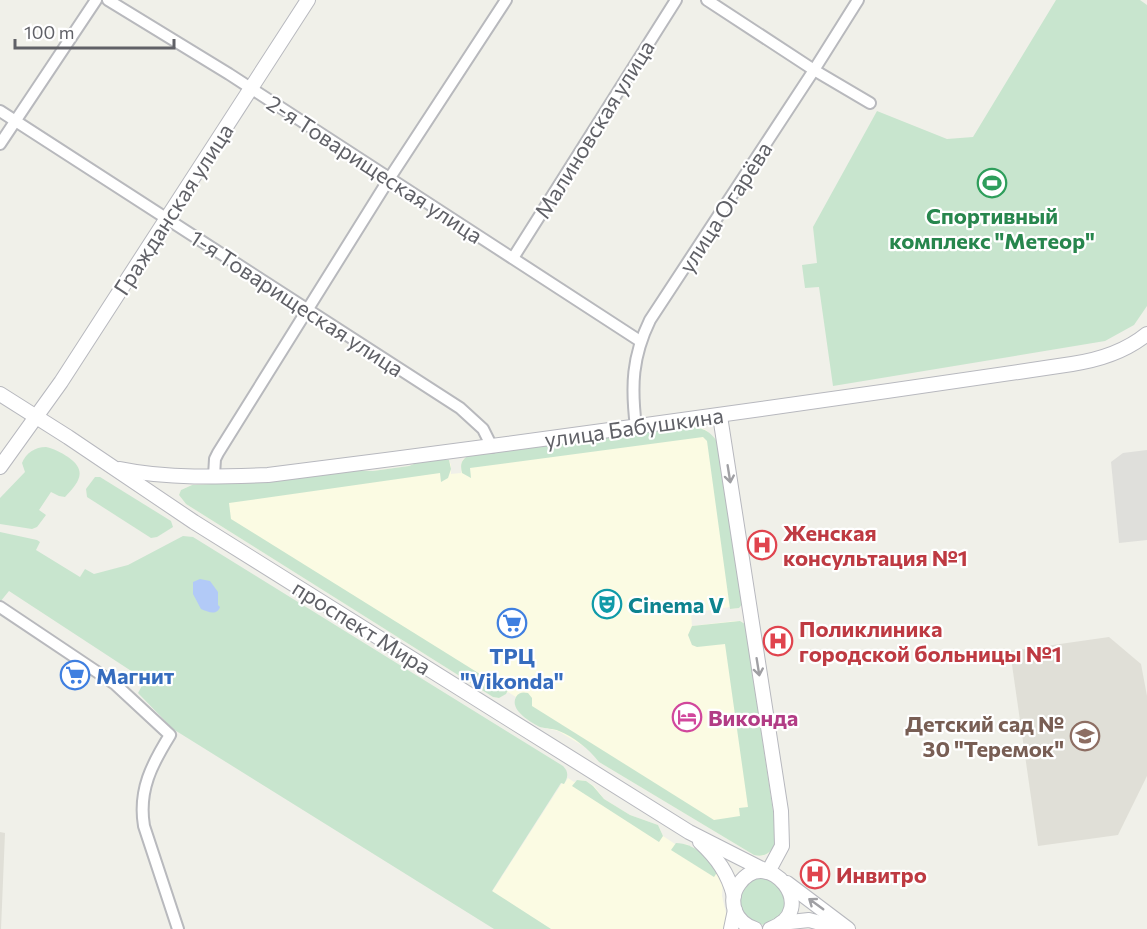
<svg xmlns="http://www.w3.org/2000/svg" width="1147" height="929" viewBox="0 0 1147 929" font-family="Commissioner,sans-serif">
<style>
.commercial{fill:#fbfbe3}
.industrial{fill:#dfdfdb}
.education{fill:#e0dfd7}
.green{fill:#c8e5ce}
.water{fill:#b2caf7}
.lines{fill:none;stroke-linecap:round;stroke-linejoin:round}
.street-casing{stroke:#b8b9bd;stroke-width:14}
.secondary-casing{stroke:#b7b8be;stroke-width:16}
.street{stroke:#fff;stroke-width:10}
.secondary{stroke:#fff;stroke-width:14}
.oneway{stroke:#a0a0a4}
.labels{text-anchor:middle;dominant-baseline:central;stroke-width:4.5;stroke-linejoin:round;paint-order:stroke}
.street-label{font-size:22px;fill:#606167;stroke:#fff}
.leisure-label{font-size:22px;font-weight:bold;fill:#27864d;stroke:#fff}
.health-label{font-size:22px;font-weight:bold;fill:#be3a42;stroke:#fff;text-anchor:start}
.culture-label{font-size:22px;font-weight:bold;fill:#0d838f;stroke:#fff;text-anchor:start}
.shop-label{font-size:22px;font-weight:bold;fill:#366cbe;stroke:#fff}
.hotel-label{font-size:22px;font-weight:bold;fill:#b23c85;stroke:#fff;text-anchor:start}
.education-label{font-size:22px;font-weight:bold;fill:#785e54;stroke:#fff;text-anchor:end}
</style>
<rect width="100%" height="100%" fill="#f0f0e9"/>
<!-- commercial -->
<g class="commercial">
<path d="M698,426l8,4 11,11 22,167 -9,1v-2l-39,6 1,13 42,-5h6l5,3 24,229 -7,3 -8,-1 -155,-93 -9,-12 -32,-19 -17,-4 -20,-13 -6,-9 1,-8 -8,-5 -9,6 -6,-1 -307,-193 -7,-9 2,-5 11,-5 79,-4 72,-11 30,1 36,-5 17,-7 23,1 2,5v9l10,-1v-9l2,-5z"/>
<path d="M568,778l6,4 6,-2 6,1 8,5 10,13 26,16 28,10 5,11 12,8h11l24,14 13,23 -1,15 5,21v12h-176l-59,-37 70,-109 2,1z"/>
</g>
<!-- industrial -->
<path class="industrial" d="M1147,450v90l-28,3 -8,-81 12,-9z"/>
<!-- education -->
<g class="education">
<path d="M1109,637l32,27 6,32v80l-29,59 -80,11 -28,-195z"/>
<path d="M0,832l5,1 -4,96h-1z"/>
</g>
<!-- green -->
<g class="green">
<path d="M1056,0h84l7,5v301l-13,19 -29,16 -272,45 -14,-99 -14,1 -3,-23 15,-2 -4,-36 64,-116 70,28 26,-2z"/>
<path d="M687,426c16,1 26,6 33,21l23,156 -4,5 -9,1 -23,-168 -4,-4 -233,31 1,10 -9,-5c-2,-8 -1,-13 6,-17z"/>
<path d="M46,447c9,2 14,5 22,10 20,14 11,25 -3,40l-6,-1 -8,-4 -12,18 7,5 -9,12 -5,2 -32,-5v-26l25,-26 -3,-9c4,-10 13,-16 24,-16z"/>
<path d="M426,459l23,1 2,9 -3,9 -7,4 -1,-9 -211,30 2,16 265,165h10l3,4 -3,6 -7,4 -6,-1 -307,-193 -7,-9 2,-5 11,-5 79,-4 72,-11 30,1 36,-5z"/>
<path d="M95,477h5l71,44 2,6 -16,10 -6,1 -64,-41 -1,-8z"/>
<path d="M0,532l37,8 3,2 -4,8 44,27 5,-8 9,5 34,-9 55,-29 10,1 370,229c6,6 5,11 1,18l-3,-1 -69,108 59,38h-57l-321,-200 -35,-36 7,-13 -136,-89 -9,11z"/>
<path d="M740,621l5,3 32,214c-3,12 -10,20 -23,17l-155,-93c-10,-13 -25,-25 -40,-31 -6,-3 -13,-2 -19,-4 -9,-5 -31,-17 -24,-30 3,-5 7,-5 12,-4l4,5v8l182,114 26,-4 -1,-8 9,-1 -23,-163 -28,3 -5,-2 -4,-10 4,-9z"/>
<path d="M577,780l9,1 7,5 11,13 26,16 28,10 5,11 -4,6 -87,-56z"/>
<path d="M676,843c18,0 33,15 42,28l-4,6 -43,-27z"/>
<path d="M765,876l20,12 1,24c-19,14 -20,17 -42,6 -8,-19 -8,-20 4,-38z"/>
</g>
<!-- water -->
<path class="water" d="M200,579l10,2 8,11v13l2,2c-3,9 -12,5 -19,2l-8,-15v-12z"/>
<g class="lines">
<!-- street casing -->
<g class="street-casing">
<g id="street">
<path d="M108,0l121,74 411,267"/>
<path d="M707,0l107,70 56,33"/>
<path d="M0,111l460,297 23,21 9,18"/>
<path d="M0,144l96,-144"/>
<path d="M513,258l163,-258"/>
<path d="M636,427c-5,-41 -4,-70 14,-107l164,-250 44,-70"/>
<path d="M214,476l1,-17 3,-6 171,-274 117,-179"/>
<path d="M0,607l115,77 55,51c-18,29 -32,55 -26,91l34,103"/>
</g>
</g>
<!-- secondary casing -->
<g class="secondary-casing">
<g id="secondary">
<path d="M0,394l68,43 126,85 495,310 79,40 14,-26 -1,-35 -61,-395"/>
<path d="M0,467l61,-85 247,-382"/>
<path d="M120,469c48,10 100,8 148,6 268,-34 536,-71 804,-111 27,-4 53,-12 75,-30"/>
<path d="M700,842c17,16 28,31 34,54"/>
<path d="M787,883l61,46"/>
<path d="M781,923l28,-3 34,9"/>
<path d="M731,929l4,-19"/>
<path d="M755,929c-9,-3 -16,-8 -20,-18 -3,-9 -2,-19 4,-27 29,-41 83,27 31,45"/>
</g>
</g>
<!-- street -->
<use href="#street" class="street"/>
<!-- secondary -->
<use href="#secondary" class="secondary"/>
</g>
<!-- one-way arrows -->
<defs><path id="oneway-shaft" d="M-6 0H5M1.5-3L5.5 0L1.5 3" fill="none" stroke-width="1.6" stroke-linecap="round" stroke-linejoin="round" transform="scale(1.5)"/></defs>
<g class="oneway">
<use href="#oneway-shaft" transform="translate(729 474) rotate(81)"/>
<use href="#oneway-shaft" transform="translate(758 667) rotate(81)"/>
<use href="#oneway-shaft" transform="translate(816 904) rotate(-144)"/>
</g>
<!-- icons -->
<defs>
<g id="stadium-ring" transform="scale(1.5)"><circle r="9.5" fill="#fff" stroke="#2e9e5b" stroke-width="1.5"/><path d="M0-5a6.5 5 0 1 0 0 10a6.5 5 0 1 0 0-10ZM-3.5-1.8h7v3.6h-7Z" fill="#2e9e5b"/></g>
<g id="hospital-ring" transform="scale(1.5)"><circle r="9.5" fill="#fff" stroke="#e0444e" stroke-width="1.5"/><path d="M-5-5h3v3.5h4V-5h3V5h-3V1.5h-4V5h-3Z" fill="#e0444e"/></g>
<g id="theatre-ring" transform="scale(1.5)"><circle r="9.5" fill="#fff" stroke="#0f9aa8" stroke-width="1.5"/><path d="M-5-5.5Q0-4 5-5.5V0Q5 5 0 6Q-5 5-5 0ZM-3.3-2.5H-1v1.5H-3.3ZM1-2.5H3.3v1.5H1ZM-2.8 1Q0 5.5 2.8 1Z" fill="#0f9aa8"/></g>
<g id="supermarket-ring" transform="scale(1.5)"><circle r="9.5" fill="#fff" stroke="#3f7fe0" stroke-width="1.5"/><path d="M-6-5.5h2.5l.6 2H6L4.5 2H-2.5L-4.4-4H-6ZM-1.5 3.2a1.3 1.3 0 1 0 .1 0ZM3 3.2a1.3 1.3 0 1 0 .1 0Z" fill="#3f7fe0"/></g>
<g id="hotel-ring" transform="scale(1.5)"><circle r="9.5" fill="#fff" stroke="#d1479c" stroke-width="1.5"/><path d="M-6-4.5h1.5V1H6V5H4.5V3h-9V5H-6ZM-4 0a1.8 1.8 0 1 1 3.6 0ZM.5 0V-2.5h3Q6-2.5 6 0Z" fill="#d1479c"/></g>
<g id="school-ring" transform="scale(1.5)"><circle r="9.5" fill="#fff" stroke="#8d6e63" stroke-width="1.5"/><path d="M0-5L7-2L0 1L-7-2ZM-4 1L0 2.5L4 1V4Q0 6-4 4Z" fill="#8d6e63"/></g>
</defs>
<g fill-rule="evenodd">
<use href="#stadium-ring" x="992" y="183"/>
<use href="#hospital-ring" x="762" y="545"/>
<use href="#theatre-ring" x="607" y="604"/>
<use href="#supermarket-ring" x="512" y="623"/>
<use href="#hospital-ring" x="778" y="641"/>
<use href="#supermarket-ring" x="75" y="675"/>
<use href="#hotel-ring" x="687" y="717"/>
<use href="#school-ring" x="1085" y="736"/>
<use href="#hospital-ring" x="815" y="874"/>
</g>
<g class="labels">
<!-- street labels -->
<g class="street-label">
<text transform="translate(594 129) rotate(-58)">Малиновская улица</text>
<text transform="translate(375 169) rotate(33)">2-я Товарищеская улица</text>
<text transform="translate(725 207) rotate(-57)">улица Огарёва</text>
<text transform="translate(173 209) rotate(-57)">Гражданская улица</text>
<text transform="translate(297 303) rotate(33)">1-я Товарищеская улица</text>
<text transform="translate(634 427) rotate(-8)">улица Бабушкина</text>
<text transform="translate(362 627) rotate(32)">проспект Мира</text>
</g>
<!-- leisure labels -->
<g class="leisure-label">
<text x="992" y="215">Спортивный<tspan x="992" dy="25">комплекс "Метеор"</tspan></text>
</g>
<!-- health labels -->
<g class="health-label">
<text x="783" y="532">Женская<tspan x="783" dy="25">консультация №1</tspan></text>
<text x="799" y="628">Поликлиника<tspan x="799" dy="25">городской больницы №1</tspan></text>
<text x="836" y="874">Инвитро</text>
</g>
<!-- culture labels -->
<g class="culture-label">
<text x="628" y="604">Cinema V</text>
</g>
<!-- shop labels -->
<g class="shop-label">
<text x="512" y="655">ТРЦ<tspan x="512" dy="25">"Vikonda"</tspan></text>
<text x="96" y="675" text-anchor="start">Магнит</text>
</g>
<!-- hotel labels -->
<g class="hotel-label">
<text x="708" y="717">Виконда</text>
</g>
<!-- education labels -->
<g class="education-label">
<text x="1064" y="723">Детский сад №<tspan x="1064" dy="25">30 "Теремок"</tspan></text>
</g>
</g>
<!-- scale -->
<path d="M15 39v9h159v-9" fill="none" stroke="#606167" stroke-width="3"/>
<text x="24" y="39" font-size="18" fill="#606167" stroke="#ffffff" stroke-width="4.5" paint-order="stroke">100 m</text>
</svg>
